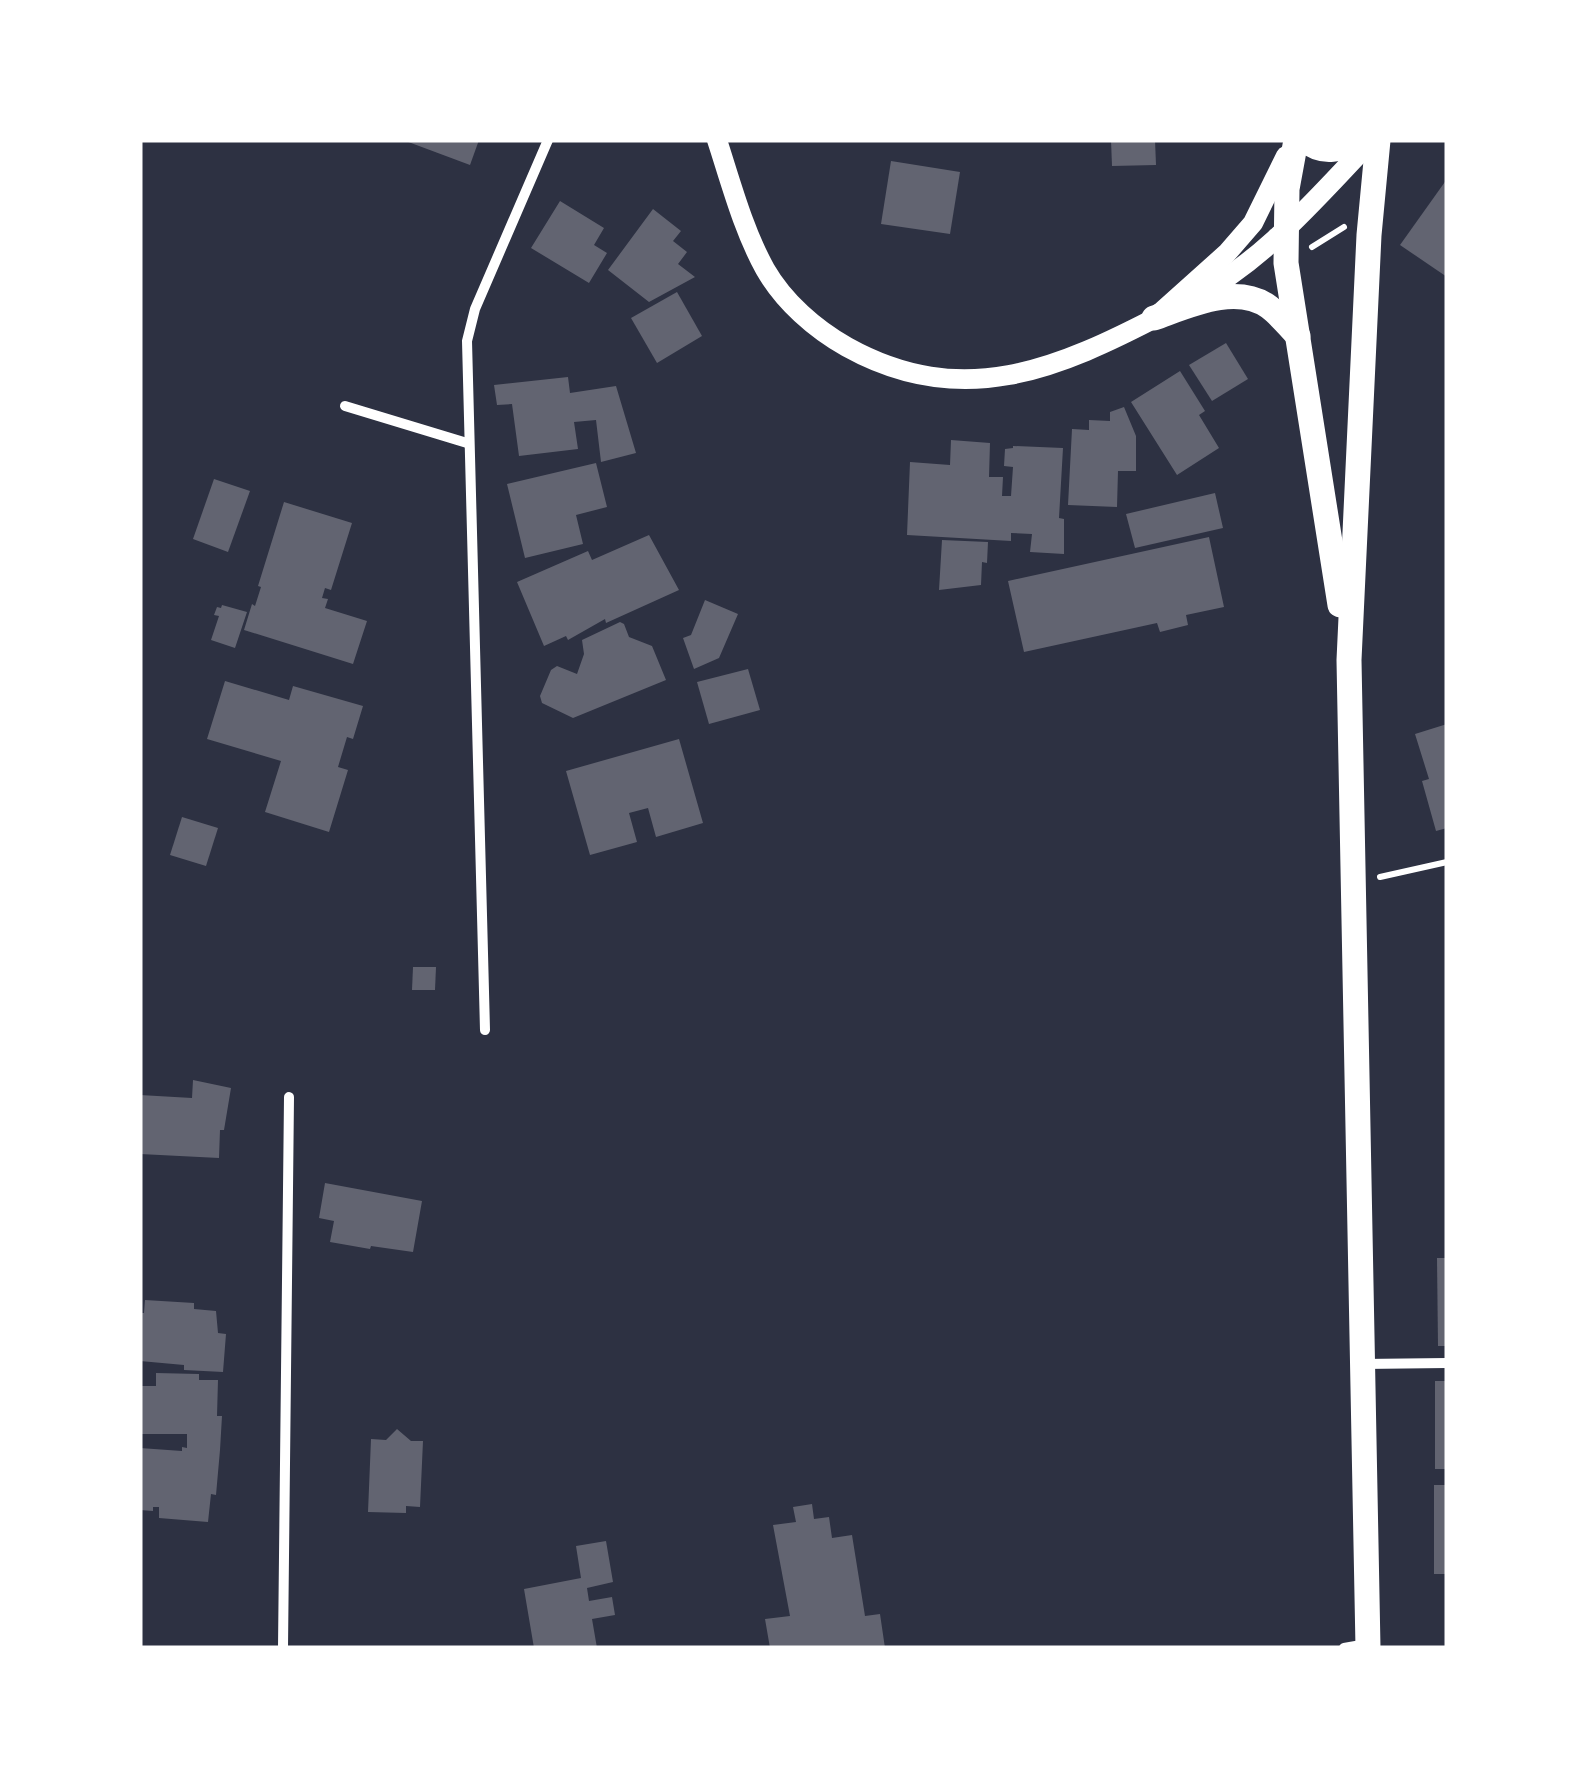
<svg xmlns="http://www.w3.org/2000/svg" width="1587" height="1788" viewBox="0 0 1587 1788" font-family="'Fira Sans',sans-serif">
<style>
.building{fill:#626471}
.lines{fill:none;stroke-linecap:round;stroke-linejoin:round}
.path{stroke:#fff;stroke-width:6}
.minor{stroke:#fff;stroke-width:10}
.secondary{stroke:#fff;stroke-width:20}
.primary{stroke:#fff;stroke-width:25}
</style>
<rect width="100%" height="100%" fill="#2d3142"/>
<!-- building -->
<g class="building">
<path d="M403,140h76l-9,25z"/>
<path d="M1111,140h44l1,25 -44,1z"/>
<path d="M891,161l69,11 -10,62 -69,-10z"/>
<path d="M1447,179v98l-47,-32z"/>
<path d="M560,201l44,27 -10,17 13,8 -18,30 -58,-35z"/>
<path d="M653,209l28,22 -8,10 14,11 -9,12 17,13 -46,25 -41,-32z"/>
<path d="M677,292l25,44 -45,27 -26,-45z"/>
<path d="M1226,343l22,36 -36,22 -23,-36z"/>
<path d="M1180,371l25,40 -6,4 20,33 -42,27 -46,-73z"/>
<path d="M568,377l2,16 46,-7 20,67 -35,9 -5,-42 -22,2 4,27 -59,7 -7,-52 -15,1 -3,-20z"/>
<path d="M1124,407l12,29v35h-18l-1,36 -49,-2 4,-76 17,1v-10l21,1v-9z"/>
<path d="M951,440l39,3 -1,34h14l-1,19h9l2,-29 -9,-1 1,-17 8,-1v-2l50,2 -4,70 5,1v35l-34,-2 2,-18 -21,-1v8l-104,-6 3,-73 40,3z"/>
<path d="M596,463l11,44 -31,8 7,29 -58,14 -18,-74z"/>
<path d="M214,479l36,12 -22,61 -35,-13z"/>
<path d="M1215,493l8,35 -88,20 -9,-34z"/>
<path d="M284,502l68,21 -21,67 -6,-2 -3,10 6,1 -3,9 42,13 -14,43 -109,-34 8,-26 3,2 6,-19 -3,-1z"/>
<path d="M649,535l30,55 -73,33 -1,-4 -37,21 -2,-4 -22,10 -27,-64 71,-31 4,9z"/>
<path d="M1209,537l15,70 -38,8 2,10 -28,7 -3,-9 -133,29 -16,-71z"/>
<path d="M942,540l46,2 -1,21 -5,-1 -1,23 -42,5z"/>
<path d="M705,600l33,14 -19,44 -25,11 -11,-31 8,-3z"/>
<path d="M222,605l25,7 -12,36 -24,-8 8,-24 -5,-1 3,-8 4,1z"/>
<path d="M620,622l4,2 5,13 23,9 14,34 -93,38 -31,-15 -2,-7 11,-26 6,-4 20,8 7,-20 -2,-14z"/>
<path d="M748,669l12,41 -51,14 -12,-42z"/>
<path d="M225,681l64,19 4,-14 70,20 -10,33 -6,-2 -9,30 10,3 -19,62 -64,-20 16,-51 -74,-22z"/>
<path d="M1447,724v104l-11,3 -14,-50 7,-2 -14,-45z"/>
<path d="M679,739l24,84 -47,14 -8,-29 -19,5 8,29 -47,13 -24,-84z"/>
<path d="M182,817l36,11 -12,38 -36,-11z"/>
<path d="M413,967h23l-1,23h-23z"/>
<path d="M193,1080l38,8 -7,42h-4l-1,28 -79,-4v-59l52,3z"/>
<path d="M325,1183l97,18 -9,51 -42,-6 -1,3 -40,-7 4,-21 -15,-3z"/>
<path d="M1437,1258h10v88h-9z"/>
<path d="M145,1300l49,3v6l22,2 2,22 8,1 -3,38 -39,-2v-5l-44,-4v-48h4z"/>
<path d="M156,1373l43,1v6h19l-1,36h5l-2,34 -4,45 -5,-1 -3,28 -49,-4v-11h-6v4l-13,-1v-62l42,3v-4l5,1v-14h-47v-48h16z"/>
<rect x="1435" y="1381" width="12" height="88"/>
<path d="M397,1429l14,12h12l-3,66 -14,-1v7l-38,-1 3,-73 15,1z"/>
<rect x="1434" y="1485" width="13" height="89"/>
<path d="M812,1504l2,15 15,-2 3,21 20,-3 13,81 15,-2 5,34h-115l-5,-29 25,-3 -17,-91 23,-3 -3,-15z"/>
<path d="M606,1541l7,41 -26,6 2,13 23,-4 3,18 -23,4 5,29h-63l-10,-59 57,-11 -5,-32z"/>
</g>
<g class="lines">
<!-- path -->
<g class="path">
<path d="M1312,247l32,-20"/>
<path d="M1380,877l67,-15"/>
</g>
<!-- minor -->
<g class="minor">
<path d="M345,406l122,37"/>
<path d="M485,1030l-18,-689 8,-32 73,-169"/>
<path d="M1363,1364l84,-1"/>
<path d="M283,1648l6,-551"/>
<path d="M1344,1648l23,-4"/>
</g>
<!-- secondary -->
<g class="secondary">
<path d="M717,140c14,43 26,89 48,129 19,33 50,60 82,78 115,64 211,22 318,-34"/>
<path d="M1195,297c71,-38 122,-100 177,-157"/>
<path d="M1159,314l68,-61 26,-30 33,-67"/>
</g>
<!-- primary -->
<g class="primary">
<path d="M1296,140l-9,49 -1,74 54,342"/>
<path d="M1305,140c18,16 37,9 56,0"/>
<path d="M1154,318c34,-12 82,-35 115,-11 11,8 20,20 29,29"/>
<path d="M1368,1648l-19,-988 20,-425 9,-95"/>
</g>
</g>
<!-- border -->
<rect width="1587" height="1788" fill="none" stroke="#ffffff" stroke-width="285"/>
</svg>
